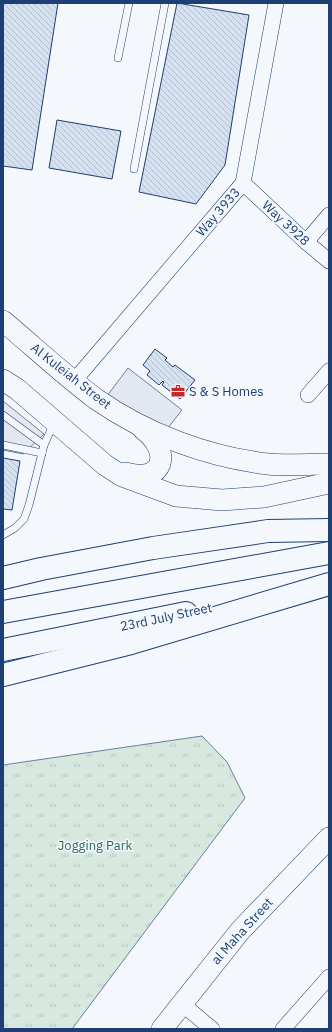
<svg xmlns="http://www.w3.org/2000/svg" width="332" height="1032" viewBox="0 0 332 1032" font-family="'IBM Plex Sans',sans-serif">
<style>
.grass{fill:url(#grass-tufts);stroke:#687fa3}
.parking{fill:#e3e8f0;stroke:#687fa3}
.building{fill:url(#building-back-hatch);stroke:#1d3f73}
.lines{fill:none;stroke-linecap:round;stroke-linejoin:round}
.lane-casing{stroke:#1d3f73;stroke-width:8}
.street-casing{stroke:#1d3f73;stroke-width:16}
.secondary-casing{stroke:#1d3f73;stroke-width:22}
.primary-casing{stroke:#1d3f73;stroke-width:24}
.lane{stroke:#f4f7fb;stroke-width:7}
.street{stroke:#f4f7fb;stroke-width:15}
.secondary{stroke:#f4f7fb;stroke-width:21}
.primary{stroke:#f4f7fb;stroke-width:22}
.labels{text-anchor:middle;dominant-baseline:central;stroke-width:3;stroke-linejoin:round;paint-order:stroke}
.street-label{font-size:13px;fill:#1d3f73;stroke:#f4f7fb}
.poi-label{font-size:13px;fill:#1d3f73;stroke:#f4f7fb;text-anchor:start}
.park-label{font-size:13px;fill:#2c6c60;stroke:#f4f7fb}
</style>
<defs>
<pattern id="grass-tufts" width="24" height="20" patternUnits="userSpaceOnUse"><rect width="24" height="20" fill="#d7e8df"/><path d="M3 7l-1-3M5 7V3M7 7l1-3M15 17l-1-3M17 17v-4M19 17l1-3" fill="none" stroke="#b8c8c3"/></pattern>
<pattern id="building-back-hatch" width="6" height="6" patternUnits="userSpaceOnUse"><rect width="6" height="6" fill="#d5e0f0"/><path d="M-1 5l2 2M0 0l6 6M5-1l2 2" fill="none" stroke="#b6c1d1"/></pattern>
</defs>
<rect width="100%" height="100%" fill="#f4f7fb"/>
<!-- grass -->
<path class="grass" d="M202,736l25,26 18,36 -173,231h-69v-264z"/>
<!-- parking -->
<g class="parking">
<path d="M128,368l54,42 -15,19 -60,-33z"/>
<path d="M3,401l41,33 -21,20 -20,-4z"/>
</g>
<!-- building -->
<g class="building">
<path d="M3,3h55l-26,167 -29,-4z"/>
<path d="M177,3l72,12 -24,150 -29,39 -57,-12z"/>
<path d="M57,120l64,11 -9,48 -63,-11z"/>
<path d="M155,349l12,9 -2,2 8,7 2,-2 20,15 -15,19 -18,-14 2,-3 -1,-1 -4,4 -12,-10 3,-4 -7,-6z"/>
<path d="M3,458l17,3 -8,49 -9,-1z"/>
</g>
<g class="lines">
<!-- lane casing -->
<g class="lane-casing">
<g id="lane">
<path d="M118,58l11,-55"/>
<path d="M134,169l31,-166"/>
<path d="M3,415l41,30"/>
<path d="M3,445l39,8"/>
<path d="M3,535l12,-7 9,-9 5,-14 15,-60 10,-22"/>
</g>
</g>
<!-- street casing -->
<g class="street-casing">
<g id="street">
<path d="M243,183l63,59 23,19"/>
<path d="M306,242l23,-27"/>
<path d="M74,381l169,-198 33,-180"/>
<path d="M308,395l21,-24"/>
<path d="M181,1003l31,26"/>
<path d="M283,1029l46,-52"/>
</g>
</g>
<!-- secondary casing -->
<g class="secondary-casing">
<g id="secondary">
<path d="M3,321c31,26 61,54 93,78 50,35 112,58 172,65 20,2 41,0 61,0"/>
<path d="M3,380l14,9 88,76 17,11 54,20 46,4 42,-3 65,-14"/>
<path d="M126,473c39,11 46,-22 17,-44"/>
<path d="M162,1029l78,-98 89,-93"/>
</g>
</g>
<!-- primary casing -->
<g class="primary-casing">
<g id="primary">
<path d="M3,578l38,-9 112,-21 115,-17 61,-1"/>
<path d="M3,612l326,-59"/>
<path d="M3,650l183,-37"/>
<path d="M3,675l128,-32 198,-59"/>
</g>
</g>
<!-- lane -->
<use href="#lane" class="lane"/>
<!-- street -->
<use href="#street" class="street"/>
<!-- secondary -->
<use href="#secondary" class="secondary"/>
<!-- primary -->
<use href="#primary" class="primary"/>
</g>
<!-- icons -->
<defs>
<g id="office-bare" transform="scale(1.08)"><path d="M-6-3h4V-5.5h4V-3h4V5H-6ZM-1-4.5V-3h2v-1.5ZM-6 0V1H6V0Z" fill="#c62828" stroke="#f4f7fb" stroke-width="2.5" paint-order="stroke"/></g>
</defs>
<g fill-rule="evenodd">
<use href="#office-bare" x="178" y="391"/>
</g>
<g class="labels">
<!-- street labels -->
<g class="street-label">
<text transform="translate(218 212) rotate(-49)">Way 3933</text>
<text transform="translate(286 223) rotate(43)">Way 3928</text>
<text transform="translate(71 376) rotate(38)">Al Kuleiah Street</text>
<text transform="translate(166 617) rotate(-12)">23rd July Street</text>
<text transform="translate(242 931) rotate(-48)">al Maha Street</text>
</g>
<!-- poi labels -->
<g class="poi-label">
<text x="189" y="391">S &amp; S Homes</text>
</g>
<!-- park labels -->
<g class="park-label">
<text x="95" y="845">Jogging Park</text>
</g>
</g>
<!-- border -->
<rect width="332" height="1032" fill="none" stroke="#1d3f73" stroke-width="8"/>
</svg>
